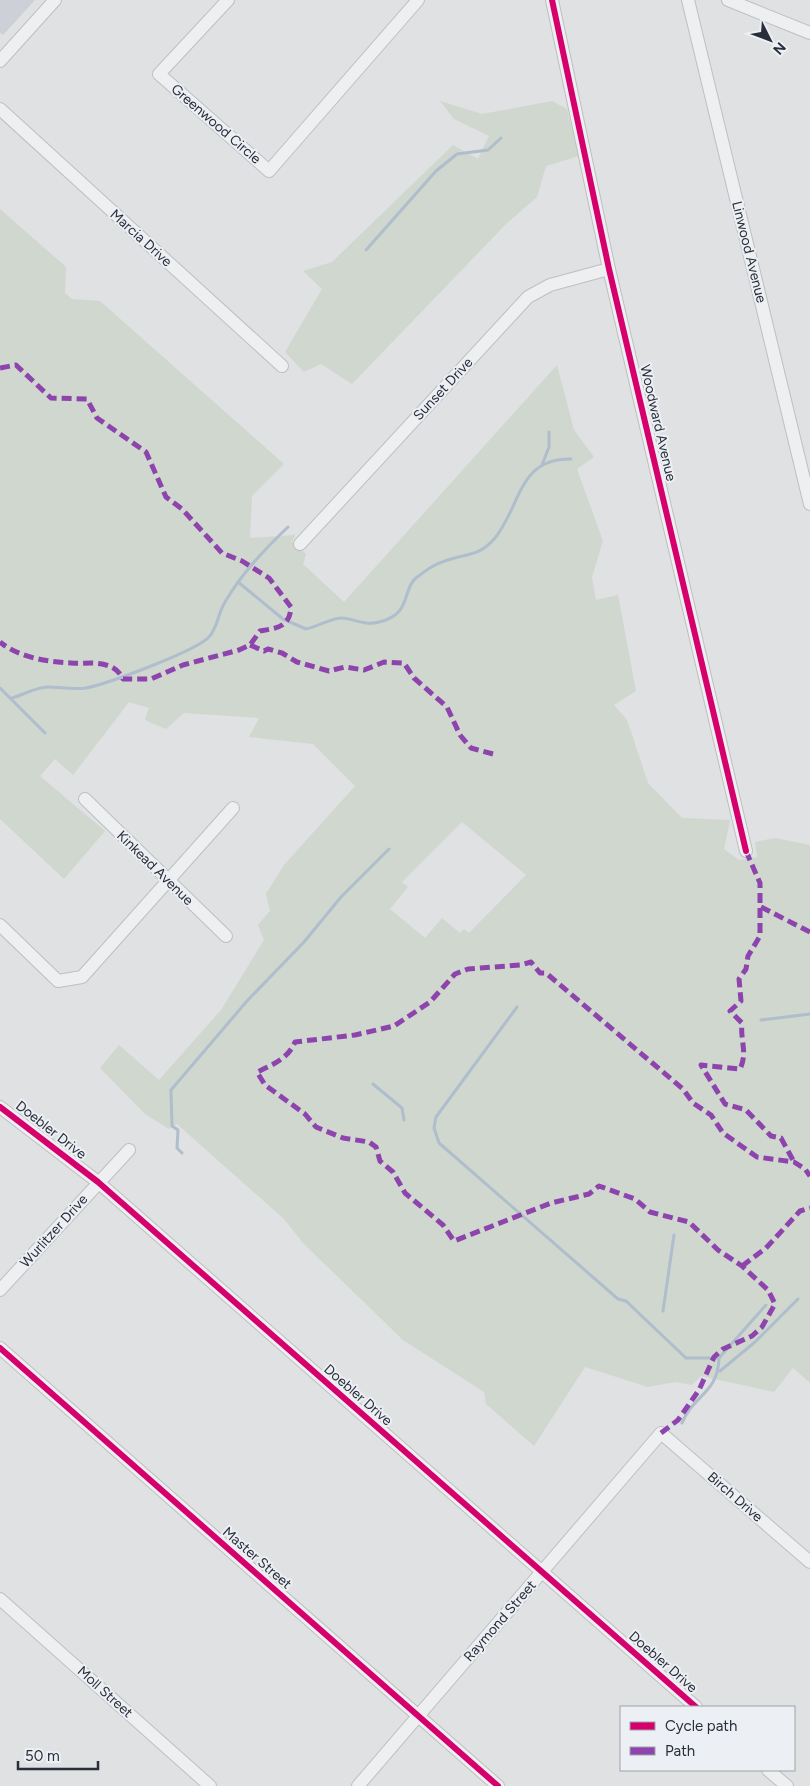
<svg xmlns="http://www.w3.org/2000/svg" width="810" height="1786" viewBox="0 0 810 1786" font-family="Figtree,sans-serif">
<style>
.built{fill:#cdd0d6}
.green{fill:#cfd7cf;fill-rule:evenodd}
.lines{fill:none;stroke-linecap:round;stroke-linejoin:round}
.stream{stroke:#afbdcc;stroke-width:3}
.minor-casing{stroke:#bdbfc1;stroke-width:14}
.minor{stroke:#eeeff0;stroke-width:12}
.quiet{stroke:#8e44ad;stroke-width:5;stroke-dasharray:10 5;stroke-linecap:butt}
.cycleway-casing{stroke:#eceff3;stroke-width:9}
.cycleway{stroke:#d6006c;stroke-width:6}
.labels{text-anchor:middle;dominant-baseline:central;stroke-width:4;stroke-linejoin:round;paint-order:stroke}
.street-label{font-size:14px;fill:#282e3a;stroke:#eceff3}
</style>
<rect width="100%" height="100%" fill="#dfe1e3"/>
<!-- built -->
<path class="built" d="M0,0h35l-32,35 -3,-2z"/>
<!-- green -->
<g class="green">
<path d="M440,101l42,13 70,-13 15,8 12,47 -33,10 -9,31 -31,27 -154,160 -31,-20 -17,8 -19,-20 37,-63 -19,-18 29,-9 121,-117 25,14 11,-23 -35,-17z"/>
<path d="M0,209l66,58 -1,26 7,6 28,2 184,163 -32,32 -2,42 45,-3 -3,7 14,12 -3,10 41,38 213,-237 17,65 20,27 -17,12 26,72 -11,36 4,23 22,-5 18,96 -22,14 13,15 21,63 34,35 48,2 -6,29 15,11 18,-3 -2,-15 20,-4 35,7v538l-17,-15 -19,24 -73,-16 -9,9 -17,-3 -27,5 -63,-20 -51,79 -48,-42 -2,-12 -81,-52 -100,-97 -19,-24 -107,-95 -8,5 -24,-15 -45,-46 19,-23 40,35 62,-70 43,-70 -6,-15 12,-14 -4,-17 18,-29 71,-79 -42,-42 -64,-7 10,-19 -75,-5 -18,16 -21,-9 4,-12 -20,-6 -56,73 -18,-16 -15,17 65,55 -41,48 -64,-60zM462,822l64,53 -57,58 -5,-4 -4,4 -18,-15 -17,20 -35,-29 18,-22 -6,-5z"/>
</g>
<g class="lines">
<!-- stream -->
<g class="stream">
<path d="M366,250l70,-79 21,-17 31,-4 13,-12"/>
<path d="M542,465l7,-18v-15"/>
<path d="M238,582l45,37 23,10c10,-2 28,-12 36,-11 13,1 23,8 37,4 33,-7 23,-33 37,-44 9,-7 18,-14 29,-17 22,-8 34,-4 50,-23 26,-32 23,-80 76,-79"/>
<path d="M0,688l45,45"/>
<path d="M12,698c11,-3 24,-11 36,-11 12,0 26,3 38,1 21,-4 110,-37 123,-51 9,-10 9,-24 16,-35 17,-29 39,-52 63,-75"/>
<path d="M517,1007l-81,110 -2,11 5,15 179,156 8,2 60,57h33"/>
<path d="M761,1020l49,-6"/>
<path d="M373,1084l29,24 2,12"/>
<path d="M182,1153l-5,-5 1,-18 -6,-4 -1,-36 76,-89 57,-59 37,-45 48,-48"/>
<path d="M663,1311l11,-76"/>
<path d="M720,1371l35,-29 43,-43"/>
<path d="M682,1423c11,-28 36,-29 37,-65l47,-53"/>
</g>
<!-- minor casing -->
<g class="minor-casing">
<g id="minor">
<path d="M228,0l-69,74 110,97 149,-171"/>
<path d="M552,0l57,269 137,582"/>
<path d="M688,0l122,504"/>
<path d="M728,0l82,33"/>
<path d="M0,61l55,-61"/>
<path d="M0,109l282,257"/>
<path d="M300,544l228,-247 22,-12 59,-16"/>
<path d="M85,799l141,137"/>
<path d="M0,925l58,56 24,-4 151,-169"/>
<path d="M0,1107l98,75 598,525"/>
<path d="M0,1290l129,-140"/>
<path d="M0,1348l498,438"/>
<path d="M0,1599l210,187"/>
<path d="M768,1770l19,16"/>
<path d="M358,1786l303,-353 149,129"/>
</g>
</g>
<!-- minor -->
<use href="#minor" class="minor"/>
<!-- quiet -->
<g class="quiet">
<path d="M0,368l16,-3 35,33 36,1 10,19 49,34 20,45 16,12 40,44 20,8 27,17 22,29c-1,20 -14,21 -31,24l-10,14 -11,5 -56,15 -32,14h-28c-4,-9 -11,-13 -21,-15 -10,-2 -21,0 -31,-1 -24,-1 -53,-6 -71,-21"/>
<path d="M250,645l14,6 4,-2 14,4 15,9 32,9 16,-4 19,3 20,-8 20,1 10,15 33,29 13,28 11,13 22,6"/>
<path d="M746,851l14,32v53l-12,20 -2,13 -7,10 2,22 -11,10 12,12c-2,18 6,29 -2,46l-39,-4 24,39 21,6 25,26 10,2 13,24"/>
<path d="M761,907l49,25"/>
<path d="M742,1266l24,-18 34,-37 10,-3"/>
<path d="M661,1433l17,-13 21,-30 15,-33 9,-8 29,-13 10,-9 13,-23 -7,-14 -26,-24 -24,-16 -29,-28 -39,-10 -15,-13 -36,-13 -10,8 -38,9 -97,38 -11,-16 -38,-32 -12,-21 -13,-11 -4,-14 -7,-5 -26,-4 -27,-11 -11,-13 -40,-29 -8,-13c15,-7 31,-13 38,-30l60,-7 39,-9 36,-24 25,-28 13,-5 53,-4 10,-3 9,11h6l137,116 10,14 18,12 12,18 34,24 37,5 11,7 5,7"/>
</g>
<!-- cycleway casing -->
<g class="cycleway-casing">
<g id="cycleway">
<path d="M552,0l57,269 137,582"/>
<path d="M0,1107l98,75 598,525"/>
<path d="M0,1348l498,438"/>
</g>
</g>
<!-- cycleway -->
<use href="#cycleway" class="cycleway"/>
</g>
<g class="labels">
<!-- street labels -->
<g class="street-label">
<text transform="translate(216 124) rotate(41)">Greenwood Circle</text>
<text transform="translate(141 238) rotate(42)">Marcia Drive</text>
<text transform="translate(749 252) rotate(76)">Linwood Avenue</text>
<text transform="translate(443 389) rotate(-47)">Sunset Drive</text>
<text transform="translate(658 423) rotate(77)">Woodward Avenue</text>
<text transform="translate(155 868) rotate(44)">Kinkead Avenue</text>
<text transform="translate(51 1130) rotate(38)">Doebler Drive</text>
<text transform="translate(54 1231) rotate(-48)">Wurlitzer Drive</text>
<text transform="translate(358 1395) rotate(41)">Doebler Drive</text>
<text transform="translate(735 1497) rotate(41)">Birch Drive</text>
<text transform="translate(257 1558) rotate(41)">Master Street</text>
<text transform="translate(500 1621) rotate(-49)">Raymond Street</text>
<text transform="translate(663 1662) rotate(41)">Doebler Drive</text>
<text transform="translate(105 1692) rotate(42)">Moll Street</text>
</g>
</g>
<!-- legend -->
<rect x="620" y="1706" width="175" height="65" fill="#eceff3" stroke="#9ea2a9"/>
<rect x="630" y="1722" width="25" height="8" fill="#d6006c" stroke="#9ea2a9"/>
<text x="665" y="1731" font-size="15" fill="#282e3a">Cycle path</text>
<rect x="630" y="1747" width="25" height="8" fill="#8e44ad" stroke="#9ea2a9"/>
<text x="665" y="1756" font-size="15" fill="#282e3a">Path</text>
<!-- north arrow -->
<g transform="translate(770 40) rotate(132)" stroke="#eceff3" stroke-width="4" paint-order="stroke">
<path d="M0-4L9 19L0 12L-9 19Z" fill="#282e3a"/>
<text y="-8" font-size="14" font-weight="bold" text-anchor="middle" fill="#282e3a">N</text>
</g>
<!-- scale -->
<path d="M18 1761v8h80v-8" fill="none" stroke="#282e3a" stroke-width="2.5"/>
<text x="25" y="1761" font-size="15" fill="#282e3a" stroke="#eceff3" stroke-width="4" paint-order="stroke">50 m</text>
</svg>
